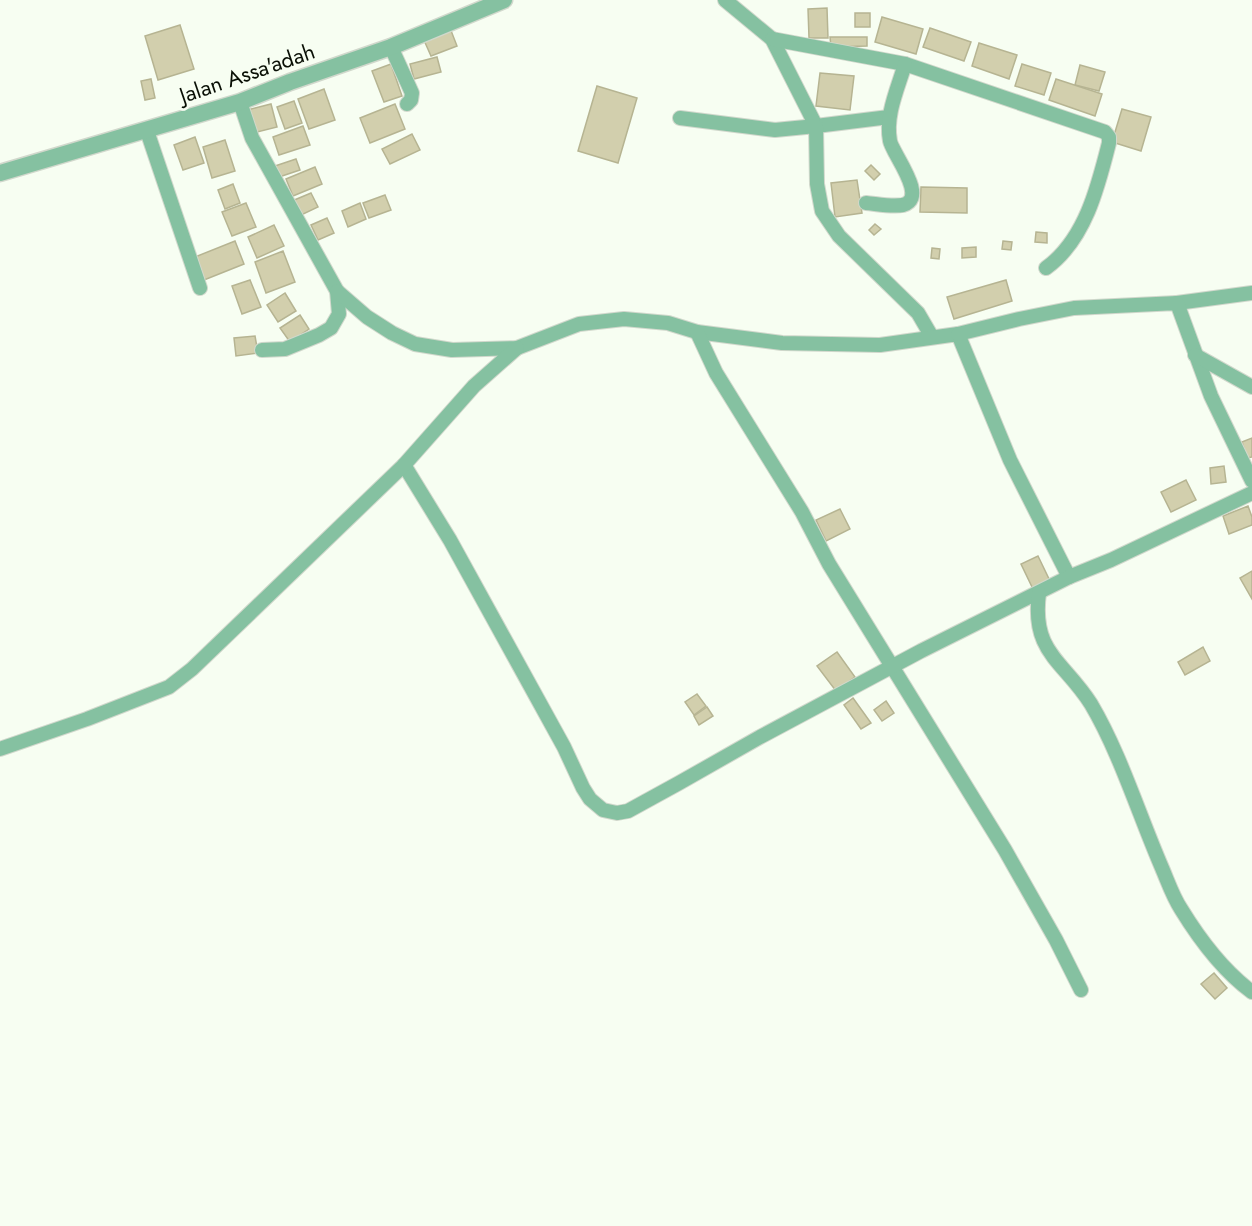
<svg xmlns="http://www.w3.org/2000/svg" width="1252" height="1226" viewBox="0 0 1252 1226" font-family="Jost,sans-serif">
<style>
.building{fill:#d2cfad;stroke:#b6b492;stroke-width:1.5}
.lines{fill:none;stroke-linecap:round;stroke-linejoin:round}
.minor-casing{stroke:#d1d8cc;stroke-width:16}
.tertiary-casing{stroke:#d1d8cc;stroke-width:19}
.minor{stroke:#85c1a1;stroke-width:14}
.tertiary{stroke:#85c1a1;stroke-width:16}
.labels{text-anchor:middle;dominant-baseline:central;stroke-width:5;stroke-linejoin:round;paint-order:stroke}
.street-label{font-size:22px;fill:#090f05;stroke:#f7fef2}
</style>
<rect width="100%" height="100%" fill="#f7fef2"/>
<!-- building -->
<g class="building">
<path d="M827,8l1,30h-19l-1,-29z"/>
<rect x="855" y="13" width="15" height="14"/>
<path d="M882,17l41,12 -7,25 -41,-12z"/>
<path d="M180,25l14,44 -36,11 -13,-44z"/>
<path d="M450,28l7,18 -26,10 -8,-18z"/>
<path d="M930,28l41,14 -7,19 -41,-14z"/>
<path d="M830,37h37v9l-36,1z"/>
<path d="M979,43l38,12 -8,24 -37,-13z"/>
<path d="M437,57l4,15 -27,7 -4,-15z"/>
<path d="M391,64l11,32 -18,6 -12,-31z"/>
<path d="M1022,64l29,9 -7,22 -29,-9z"/>
<path d="M1080,65l25,7 -6,19 -24,-6z"/>
<path d="M820,73l34,3 -4,34 -34,-4z"/>
<path d="M151,79l4,19 -10,2 -4,-19z"/>
<path d="M1056,79l46,15 -7,22 -46,-16z"/>
<path d="M597,86l40,12 -19,65 -40,-12z"/>
<path d="M324,89l11,31 -26,9 -11,-30z"/>
<path d="M294,101l8,22 -17,6 -8,-22z"/>
<path d="M271,104l6,23 -24,6 -6,-23z"/>
<path d="M395,104l10,25 -35,14 -10,-25z"/>
<path d="M1122,109l29,8 -10,34 -29,-9z"/>
<path d="M303,126l7,19 -31,10 -6,-18z"/>
<path d="M412,134l8,16 -30,14 -8,-15z"/>
<path d="M195,137l9,26 -21,7 -9,-25z"/>
<path d="M225,140l10,31 -23,7 -9,-31z"/>
<path d="M296,159l4,11 -21,7 -4,-11z"/>
<path d="M871,165l9,9 -6,6 -9,-9z"/>
<path d="M315,167l7,17 -29,12 -7,-17z"/>
<path d="M857,180l5,33 -27,4 -4,-34z"/>
<path d="M233,184l7,19 -15,6 -7,-19z"/>
<path d="M921,187l46,1v25l-47,-1z"/>
<path d="M311,193l7,14 -19,9 -7,-15z"/>
<path d="M385,195l6,15 -22,8 -6,-15z"/>
<path d="M246,203l10,24 -24,9 -10,-24z"/>
<path d="M360,203l6,16 -18,8 -6,-16z"/>
<path d="M327,218l7,15 -16,7 -7,-15z"/>
<path d="M875,224l6,5 -7,6 -5,-5z"/>
<path d="M274,225l10,21 -27,12 -9,-21z"/>
<path d="M1036,232l11,1v10l-12,-1z"/>
<path d="M235,241l9,23 -40,16 -9,-23z"/>
<path d="M1003,241l9,1 -1,8 -9,-1z"/>
<path d="M976,247v10l-14,1v-10z"/>
<path d="M932,248l8,1 -1,10 -8,-1z"/>
<path d="M283,251l12,31 -29,11 -11,-31z"/>
<path d="M250,280l11,27 -19,7 -10,-28z"/>
<path d="M1006,280l6,21 -58,18 -7,-22z"/>
<path d="M285,293l11,18 -18,11 -11,-17z"/>
<path d="M300,315l9,14 -19,13 -10,-14z"/>
<path d="M255,336l3,17 -22,3 -2,-18z"/>
<path d="M1252,438v19l-5,1 -5,-16z"/>
<path d="M1224,466l2,16 -15,2 -1,-16z"/>
<path d="M1186,480l10,20 -25,12 -10,-20z"/>
<path d="M1248,506l4,11v8l-23,9 -6,-18z"/>
<path d="M840,509l10,20 -24,12 -10,-21z"/>
<path d="M1038,556l12,25 -17,8 -12,-25z"/>
<path d="M1252,571v28l-12,-21z"/>
<path d="M1203,647l7,14 -25,14 -7,-13z"/>
<path d="M837,652l18,25 -19,14 -19,-25z"/>
<path d="M697,694l9,12 -12,9 -9,-13z"/>
<path d="M853,698l18,25 -10,6 -17,-24z"/>
<path d="M886,701l8,12 -12,8 -8,-11z"/>
<path d="M707,707l6,9 -14,9 -5,-9z"/>
<path d="M1214,973l13,15 -12,11 -14,-15z"/>
</g>
<g class="lines">
<!-- minor casing -->
<g class="minor-casing">
<g id="minor">
<path d="M725,0l47,39 44,87 73,-9"/>
<path d="M772,39l133,25 200,68 4,5v6c-11,44 -24,97 -63,125"/>
<path d="M391,47l21,46 -1,7 -4,4"/>
<path d="M240,102l12,36 85,153 2,23 -8,14 -12,7 -34,14 -23,1"/>
<path d="M680,118l95,12 41,-4 1,58 5,27 17,25 79,77 14,24"/>
<path d="M147,131l53,157"/>
<path d="M866,203c11,1 26,4 37,2 26,-7 -11,-52 -13,-64 -5,-26 8,-53 15,-77"/>
<path d="M337,291l30,26 25,16 23,11 37,6 65,-2 62,-24 45,-5 44,4 29,9 85,11 98,2 78,-11 52,126 59,117"/>
<path d="M1177,303l75,-10"/>
<path d="M697,332l19,41 86,139 27,52 176,286 51,90 25,50"/>
<path d="M958,334l61,-15 55,-11 103,-5 34,93 41,85"/>
<path d="M1195,355l57,32"/>
<path d="M404,465l46,75 114,207 19,41 7,11 13,11 14,3 11,-2 51,-28 81,-46 161,-86 148,-74 42,-17 141,-67"/>
<path d="M1039,593c-8,60 25,68 52,111 29,49 48,111 71,164 6,14 11,29 19,41 19,31 41,61 71,83"/>
<path d="M0,749l87,-30 82,-32 23,-18 212,-204 70,-79 43,-38"/>
</g>
</g>
<!-- tertiary casing -->
<g class="tertiary-casing">
<path id="tertiary" d="M0,173l240,-71 50,-20 101,-35 113,-47"/>
</g>
<!-- minor -->
<use href="#minor" class="minor"/>
<!-- tertiary -->
<use href="#tertiary" class="tertiary"/>
</g>
<g class="labels">
<!-- street labels -->
<g class="street-label">
<text transform="translate(247 73) rotate(-19)">Jalan Assa'adah</text>
</g>
</g>
</svg>
